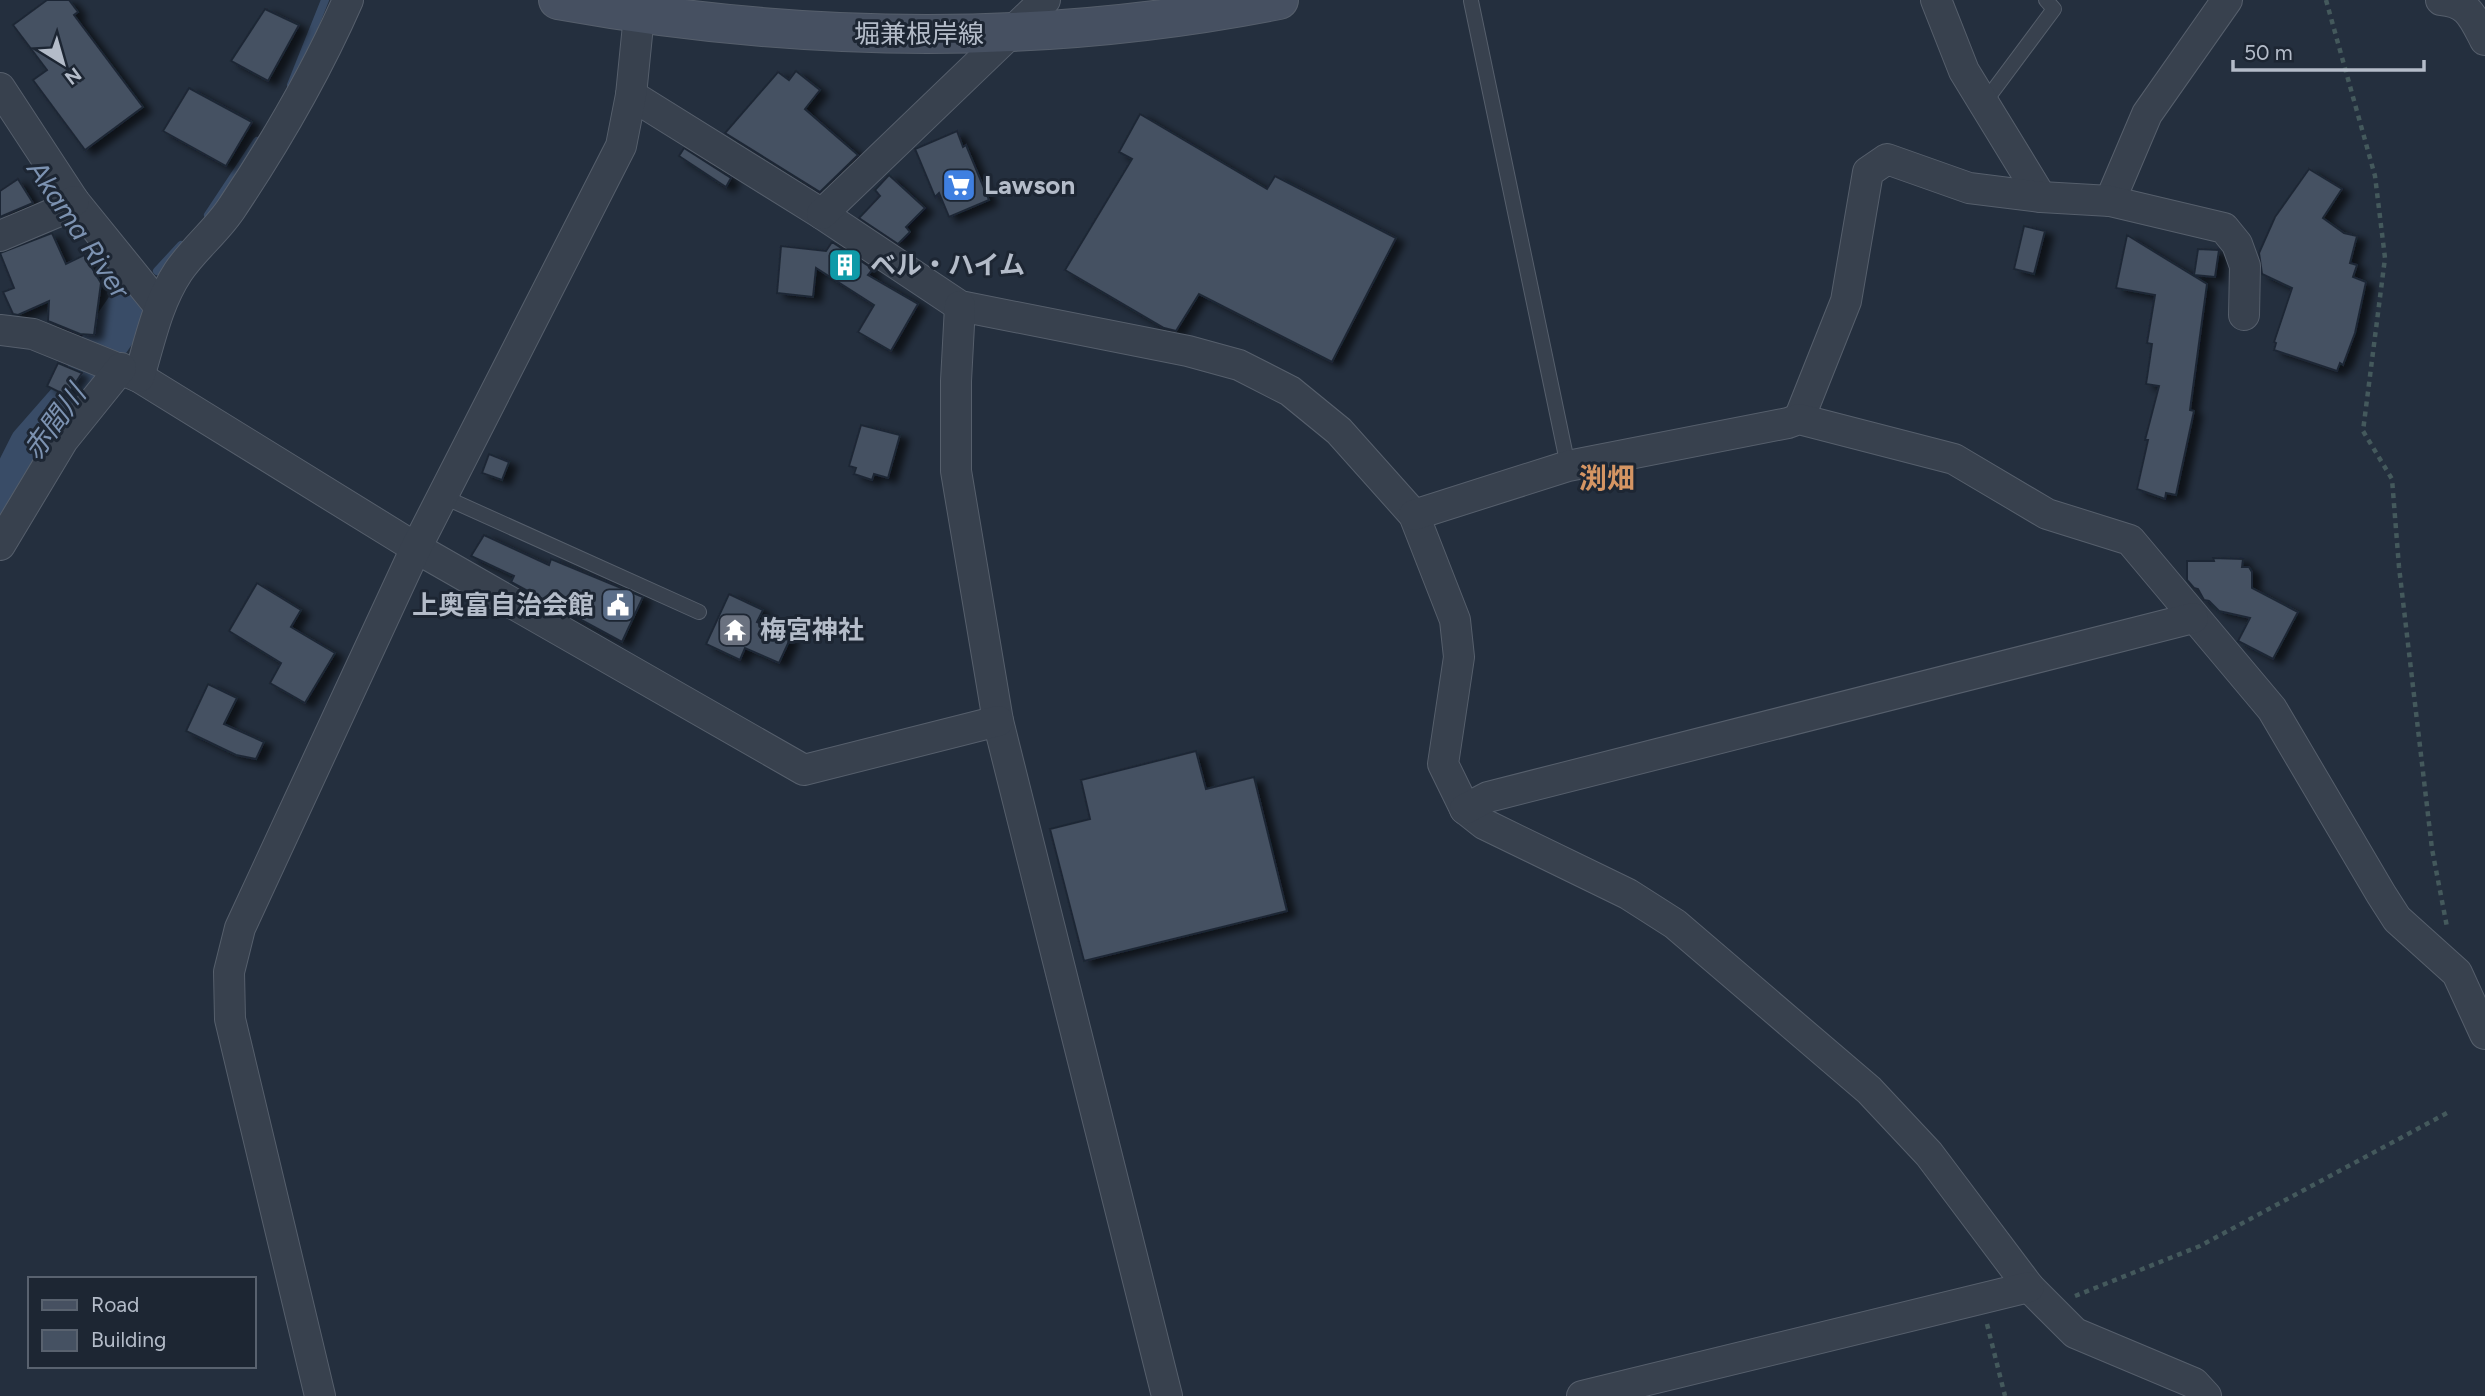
<svg xmlns="http://www.w3.org/2000/svg" width="2485" height="1396" viewBox="0 0 2485 1396" font-family="Figtree,'Noto Sans JP',sans-serif">
<style>
.lines{fill:none;stroke-linecap:round;stroke-linejoin:round}
.stream{stroke:#394c67;stroke-width:8}
.river{stroke:#394c67;stroke-width:46}
.building{fill:#455162;stroke:#1f2835;stroke-width:2;filter:url(#shadow)}
.service-casing{stroke:#565f6c;stroke-width:16}
.minor-casing{stroke:#565f6c;stroke-width:32}
.secondary-casing{stroke:#565f6c;stroke-width:40}
.path{stroke:#44595c;stroke-width:4.5;stroke-dasharray:5 5;stroke-linecap:butt}
.service{stroke:#38414e;stroke-width:14}
.minor{stroke:#38414e;stroke-width:30}
.secondary{stroke:#465061;stroke-width:38}
.labels{text-anchor:middle;dominant-baseline:central;stroke-width:6;stroke-linejoin:round;paint-order:stroke}
.street-label{font-size:26px;fill:#b4bcc9;stroke:#1d2633}
.poi-label{font-size:26px;font-weight:bold;fill:#b4bcc9;stroke:#1d2633;text-anchor:start}
.water-label{font-size:28px;font-style:italic;fill:#7c92b1;stroke:#1d2633}
.neighbourhood-label{font-size:28px;font-weight:bold;fill:#d59563;stroke:#1d2633}
</style>
<defs>
<filter id="shadow"><feDropShadow dx="8" dy="4.5" stdDeviation="3.5" flood-color="#0009"/></filter>
</defs>
<rect width="100%" height="100%" fill="#242f3e"/>
<g class="lines">
<!-- stream -->
<g class="stream">
<path d="M291,85l34,-85"/>
<path d="M208,215l49,-74"/>
<path d="M95,249l37,55"/>
<path d="M157,271l24,-26"/>
</g>
<!-- river -->
<g class="river">
<path d="M103,346l29,-42"/>
<path d="M0,510l32,-64 50,-57 8,-17"/>
</g>
</g>
<!-- building -->
<g class="building">
<path d="M47,0h22l9,12 -4,3 69,92 -58,43 -52,-70 14,-10 -34,-45z"/>
<path d="M265,9l34,16 -31,56 -37,-20z"/>
<path d="M796,71l24,19 -15,19 53,46 -38,37 -95,-59 53,-61 11,8z"/>
<path d="M189,88l63,34 -26,44 -63,-35z"/>
<path d="M1140,114l127,75 8,-13 121,62 -64,124 -133,-68 -23,37 -12,-3 -99,-58 67,-111 -13,-7z"/>
<path d="M957,131l6,16 3,-2 23,55 -40,17 -10,-24 -4,4 -20,-48z"/>
<path d="M684,148l47,30 -5,9 -47,-31z"/>
<path d="M2309,169l33,20 -19,29 21,15 13,3 -7,27 7,2 -4,12 13,5 -11,51 -12,32 -3,-2 -3,8 -63,-21 2,-7 -2,-1 18,-54 -30,-14 -3,-21 16,-36z"/>
<path d="M889,175l36,33 -19,19 4,5 -12,12 -39,-26 21,-22 -5,-6z"/>
<path d="M18,179l15,24 -33,14v-26z"/>
<path d="M2024,226l21,5 -11,43 -20,-5z"/>
<path d="M52,233l14,31 18,-9 17,28 -7,52 -14,-1 -32,-13 1,-20 -31,14 -5,-1 -10,-22 11,-4 -14,-35z"/>
<path d="M2127,235l80,49 -17,126 4,1 -18,84 -10,-2 -1,6 -28,-10 11,-49h-3l14,-54 -13,-2 6,-40 -5,-1 8,-48 -39,-7z"/>
<path d="M832,242l41,27 -5,6 50,29 -27,47 -33,-19 16,-27 -58,-37 -3,29 -36,-4 4,-47 45,5z"/>
<path d="M2198,249l21,1 -4,27 -21,-2z"/>
<path d="M58,363l24,10 -15,23 -20,-10z"/>
<path d="M861,425l39,10 -12,43 -14,-4 -2,6 -18,-6 2,-6 -7,-2z"/>
<path d="M489,454l20,8 -7,18 -20,-7z"/>
<path d="M484,535l65,30 2,-6 92,38 -21,45 -111,-60 3,-6 -43,-20z"/>
<path d="M2213,558l30,1 -1,8h7l3,5v16l46,24 -25,47 -35,-18 12,-23 -31,-7 -10,-10 -5,-1 -6,-11 -4,-1 -7,-8v-19h27z"/>
<path d="M257,583l44,27 -10,17 44,26 -30,50 -35,-20 11,-20 -52,-32z"/>
<path d="M729,594l34,16 -6,12 34,15 -12,26 -34,-15 -5,12 -34,-16z"/>
<path d="M208,684l29,14 -13,26 40,18 -8,17 -20,-4 -50,-24z"/>
<path d="M1196,751l10,38 48,-12 33,134 -203,50 -34,-132 40,-10 -9,-39z"/>
</g>
<g class="lines">
<!-- service casing -->
<g class="service-casing">
<g id="service">
<path d="M1471,1l97,465"/>
<path d="M1984,103l70,-94 -8,-9"/>
<path d="M444,497l255,115"/>
</g>
</g>
<!-- minor casing -->
<g class="minor-casing">
<g id="minor">
<path d="M1936,0l28,71 77,126"/>
<path d="M2441,0c27,2 32,17 44,40"/>
<path d="M0,88l74,113 85,105"/>
<path d="M631,95l191,119 138,92 228,45 51,14 51,26 49,40 75,84 41,105 4,37 -16,107 22,45 19,15 144,70 47,30 194,166 60,64 100,133 46,46 119,50 12,13"/>
<path d="M2110,201l37,-87 80,-114"/>
<path d="M822,214l223,-214"/>
<path d="M0,236l57,-24 17,-11"/>
<path d="M960,306l-4,75v90l42,250 169,675"/>
<path d="M0,330l33,4 106,43 277,171 388,222 194,-49"/>
<path d="M139,377c11,-36 18,-73 39,-105 16,-24 40,-42 55,-66 44,-66 83,-133 115,-206"/>
<path d="M1799,419l47,-118 22,-129 19,-13 82,29 72,9 69,4 114,27 13,16 8,22 -1,49"/>
<path d="M1414,515l154,-49 220,-43 11,-4 155,40 93,55 83,26 142,169 109,185 16,25 60,54 28,61"/>
<path d="M0,545l63,-105 58,-72"/>
<path d="M1465,809l23,-12 705,-179"/>
<path d="M320,1396l-90,-377 -1,-47 11,-44 176,-380 205,-402 10,-51 8,-80"/>
<path d="M1582,1396l447,-109"/>
</g>
</g>
<!-- secondary casing -->
<g class="secondary-casing">
<path id="secondary" d="M558,0c239,43 483,47 721,0"/>
</g>
<!-- path -->
<g class="path">
<path d="M2326,0l49,176 10,82 -22,173 29,48 7,88 33,282 15,78"/>
<path d="M2075,1296l125,-50 247,-133"/>
<path d="M1987,1324l18,72"/>
</g>
<!-- service -->
<use href="#service" class="service"/>
<!-- minor -->
<use href="#minor" class="minor"/>
<!-- secondary -->
<use href="#secondary" class="secondary"/>
</g>
<!-- icons -->
<defs>
<g id="supermarket-square" transform="scale(1.75)"><rect x="-9" y="-9" width="18" height="18" rx="4" fill="#3f7fe0" stroke="#1d2633"/><path d="M-6-5.5h2.5l.6 2H6L4.5 2H-2.5L-4.4-4H-6ZM-1.5 3.2a1.3 1.3 0 1 0 .1 0ZM3 3.2a1.3 1.3 0 1 0 .1 0Z" fill="#fff"/></g>
<g id="building-square" transform="scale(1.75)"><rect x="-9" y="-9" width="18" height="18" rx="4" fill="#0f9aa8" stroke="#1d2633"/><path d="M-4-6H4V6H1V3H-1V6H-4ZM-2.5-4.3h1.7v1.8h-1.7ZM.8-4.3h1.7v1.8H.8ZM-2.5-1h1.7V.8h-1.7ZM.8-1h1.7V.8H.8Z" fill="#fff"/></g>
<g id="civic-square" transform="scale(1.75)"><rect x="-9" y="-9" width="18" height="18" rx="4" fill="#5c6f8a" stroke="#1d2633"/><path d="M-.6-6.5H3V-4.5H.6V-3L4-1V1h2V6H-6V1h2V-1L-.6-3ZM-1.2 2.5V6h2.4V2.5Z" fill="#fff"/></g>
<g id="temple-square" transform="scale(1.75)"><rect x="-9" y="-9" width="18" height="18" rx="4" fill="#6b7280" stroke="#1d2633"/><path d="M0-6L5-2H3V0L6.5 2.5H4V6H1.5V3h-3V6H-4V2.5H-6.5L-3 0V-2H-5Z" fill="#fff"/></g>
</defs>
<g fill-rule="evenodd">
<use href="#supermarket-square" x="959" y="185"/>
<use href="#building-square" x="845" y="265"/>
<use href="#civic-square" x="618" y="605"/>
<use href="#temple-square" x="735" y="630"/>
</g>
<g class="labels">
<!-- street labels -->
<g class="street-label">
<text x="919" y="34">堀兼根岸線</text>
</g>
<!-- poi labels -->
<g class="poi-label">
<text x="984" y="185">Lawson</text>
<text x="870" y="265">ベル・ハイム</text>
<text x="594" y="605" text-anchor="end">上奥富自治会館</text>
<text x="760" y="630">梅宮神社</text>
</g>
<!-- water labels -->
<g class="water-label">
<text transform="translate(79 229) rotate(56)">Akama River</text>
<text transform="translate(54 422) rotate(-54)">赤間川</text>
</g>
<!-- neighbourhood labels -->
<g class="neighbourhood-label">
<text x="1607" y="478">渕畑</text>
</g>
</g>
<!-- legend -->
<rect x="28" y="1277" width="228" height="91" fill="#1d2633" stroke="#59626f" stroke-width="2"/>
<rect x="42" y="1300" width="35" height="10" fill="#465061" stroke="#59626f" stroke-width="2"/>
<text x="91" y="1312" font-size="21" fill="#b4bcc9">Road</text>
<rect x="42" y="1330" width="35" height="21" fill="#455162" stroke="#59626f" stroke-width="2"/>
<text x="91" y="1347" font-size="21" fill="#b4bcc9">Building</text>
<!-- north arrow -->
<g transform="translate(63 63) rotate(143)" stroke="#1d2633" stroke-width="5" paint-order="stroke">
<path d="M0-5L12 26L0 18L-12 26Z" fill="#b4bcc9"/>
<text y="-10" font-size="19" font-weight="bold" text-anchor="middle" fill="#b4bcc9">N</text>
</g>
<!-- scale -->
<path d="M2233 60v10h191v-10" fill="none" stroke="#b4bcc9" stroke-width="3.5"/>
<text x="2244" y="60" font-size="21" fill="#b4bcc9" stroke="#1d2633" stroke-width="5" paint-order="stroke">50 m</text>
</svg>
